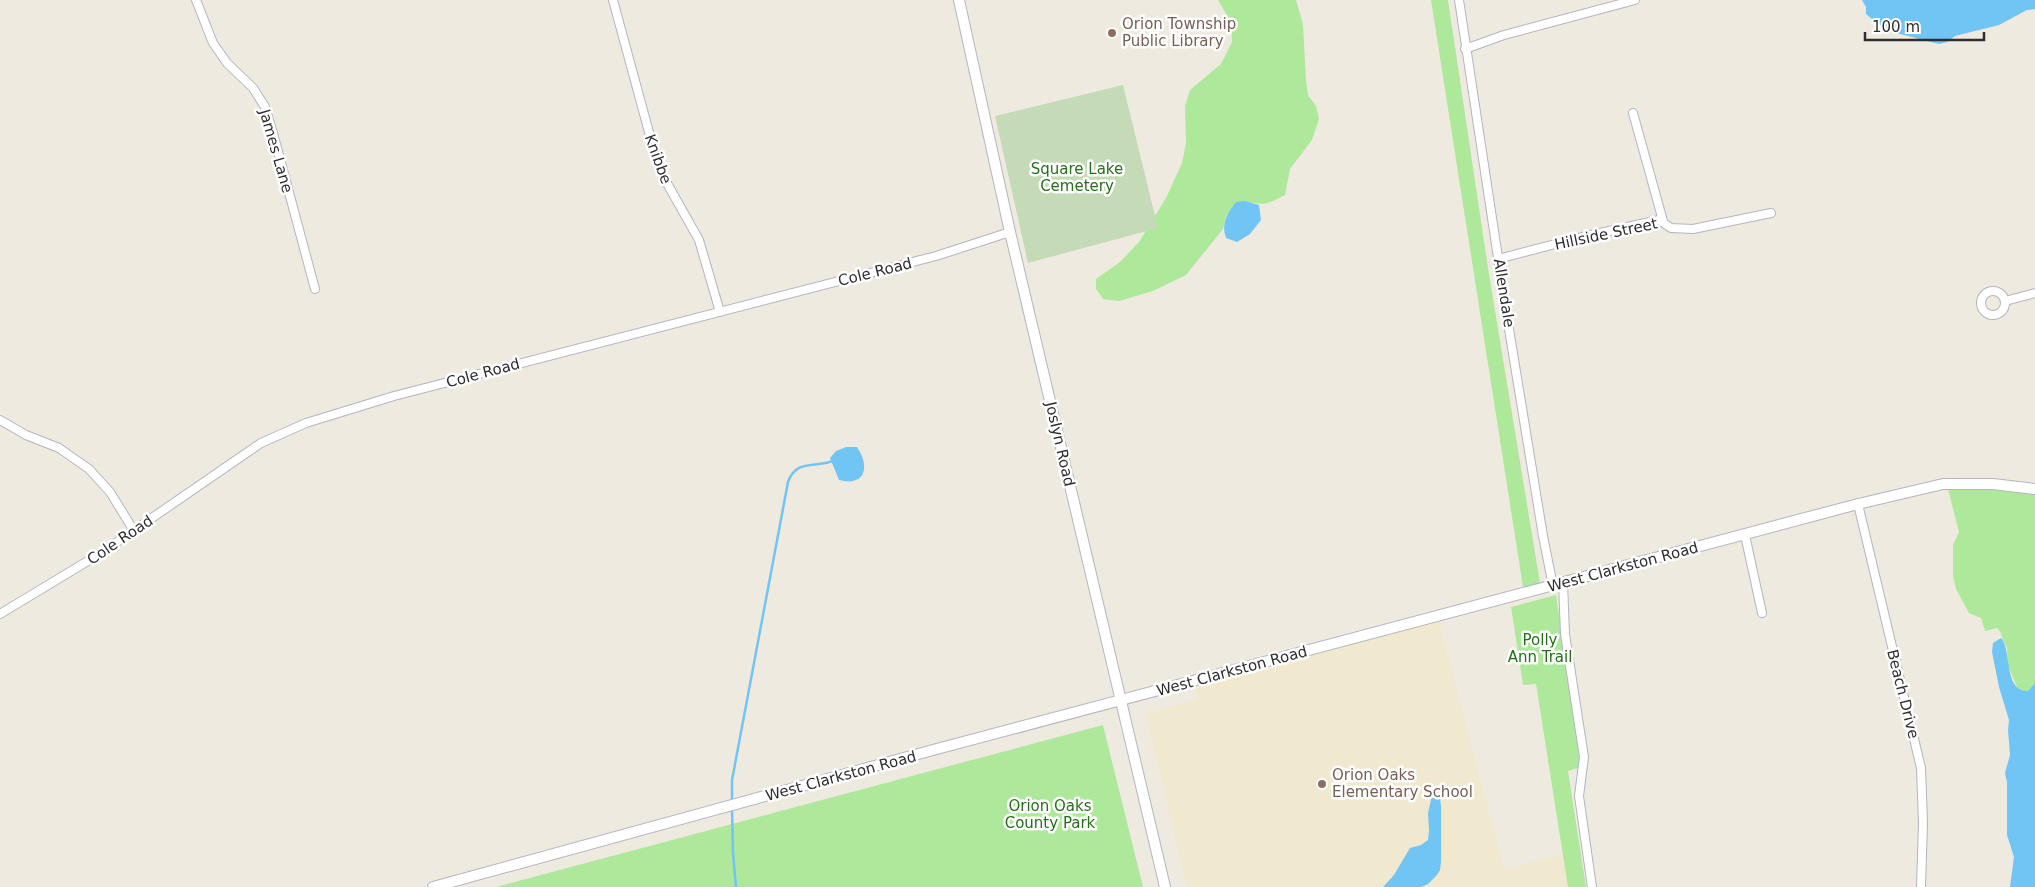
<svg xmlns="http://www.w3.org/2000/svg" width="2035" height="887" viewBox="0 0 2035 887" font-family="'DejaVu Sans',sans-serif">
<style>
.education{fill:#f1e9cf}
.green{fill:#aee89b}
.cemetery{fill:#c5dab6}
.water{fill:#70c5f5}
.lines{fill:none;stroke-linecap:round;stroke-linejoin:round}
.stream{stroke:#70c5f5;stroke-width:2.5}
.street-casing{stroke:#b4b5c1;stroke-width:10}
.secondary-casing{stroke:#b4b5c1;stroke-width:12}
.street{stroke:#fff;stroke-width:8}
.secondary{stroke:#fff;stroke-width:10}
.education-dot{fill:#8d6e63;stroke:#fff;stroke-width:2}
.labels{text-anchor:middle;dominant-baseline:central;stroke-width:5;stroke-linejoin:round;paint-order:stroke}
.education-label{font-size:15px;fill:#785e54;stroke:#fff;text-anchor:start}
.street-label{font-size:15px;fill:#2e2e2e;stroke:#fff}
.park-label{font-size:15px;fill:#227118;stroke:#fff}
</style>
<rect width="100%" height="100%" fill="#efeae0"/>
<!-- education -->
<path class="education" d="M1439,621l65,248 59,-15 5,33h-381l-42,-173 53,-14 -3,-14z"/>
<!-- green -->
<g class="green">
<path d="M1218,0h78l7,24 3,57 2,14 8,11 3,13 -7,21 -22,29 -5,26c-17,9 -21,11 -40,6l-19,15 -3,13 -37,46 -33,16 -34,10 -16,-2 -7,-10v-10l24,-17 19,-20 27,-44 16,-35 4,-20 -1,-37 5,-16 31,-26 11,-22 -1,-20z"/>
<path d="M1431,0h17l40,268 52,315 -17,4z"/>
<path d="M1975,488l60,6v323l-18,-130 -9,-21 -1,-18 -5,-10 -1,-5 -4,-5 -12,3 -4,-13 -12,-5 -13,-24 -3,-13v-31l6,-13 -11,-43z"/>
<path d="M1556,595l26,172 -14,4 18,116h-18l-32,-203 -13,1 -12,-78z"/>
<path d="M1103,725l40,162h-647z"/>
</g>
<!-- cemetery -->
<path class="cemetery" d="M1123,85l35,143 -130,35 -33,-147z"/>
<!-- water -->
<g class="water">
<path d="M1862,0h173v9l-8,1 -28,15 -44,11 -8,6 -8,2 -39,-10 -22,-10 -12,-10v-7z"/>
<path d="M1245,201l14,4 2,15 -11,14 -13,8 -11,-4c-5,-15 1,-24 10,-36z"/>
<path d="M846,447h11c13,19 9,40 -18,33l-9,-22 6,-7z"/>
<path d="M2001,638c11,11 2,54 27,53l7,-8v204h-25l4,-30 -7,-22v-53l-2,-9 5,-18 -2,-25 1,-10 -10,-33 -7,-35 1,-9z"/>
<path d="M1437,794l3,4 1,8v56l-1,8 -3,5 -9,9 -7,3h-38l11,-12 16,-27 11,-3 7,-5 1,-9 -1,-18 4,-18z"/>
</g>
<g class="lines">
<!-- stream -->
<g class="stream">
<path d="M732,803v-23l56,-298c8,-23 26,-14 45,-21"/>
<path d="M732,809l1,44 3,34"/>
</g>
<!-- street casing -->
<g class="street-casing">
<g id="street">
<path d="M196,0l17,43 14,20 26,25 12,19 8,26 42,156"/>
<path d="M613,0l46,169 40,71 21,72"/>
<path d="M1459,0l48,317 36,219 10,50"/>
<path d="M1465,49l39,-14 131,-35"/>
<path d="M1633,113l30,108"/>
<path d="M1498,259l84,-22 77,-17 12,8 22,1 78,-16"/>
<circle cx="1993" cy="303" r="12"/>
<path d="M2005,301l30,-8"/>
<path d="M0,420l26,15 33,13 30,21 21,23 24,39"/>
<path d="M1858,504l63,264 2,55 -2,64"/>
<path d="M1745,535l17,78"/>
<path d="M1563,583l2,51 19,123 -5,39 13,91"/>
<path d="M0,614l101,-61 160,-110 45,-20 88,-27 542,-140 74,-24"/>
</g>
</g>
<!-- secondary casing -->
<g class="secondary-casing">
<g id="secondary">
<path d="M959,0l51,232 155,655"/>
<path d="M433,887l500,-137 925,-246 85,-20h50l42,5"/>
</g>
</g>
<!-- street -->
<use href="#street" class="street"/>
<!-- secondary -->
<use href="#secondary" class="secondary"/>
</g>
<!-- markers -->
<g class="education-dot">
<circle cx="1112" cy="33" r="5"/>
<circle cx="1322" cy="784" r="5"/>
</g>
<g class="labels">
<!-- education labels -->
<g class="education-label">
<text x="1122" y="24">Orion Township<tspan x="1122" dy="17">Public Library</tspan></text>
<text x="1332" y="775">Orion Oaks<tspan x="1332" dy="17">Elementary School</tspan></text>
</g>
<!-- street labels -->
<g class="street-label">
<text transform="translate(276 151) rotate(74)">James Lane</text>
<text transform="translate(658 159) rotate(70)">Knibbe</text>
<text transform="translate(1606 234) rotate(-12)">Hillside Street</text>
<text transform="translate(875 272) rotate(-14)">Cole Road</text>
<text transform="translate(1504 293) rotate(81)">Allendale</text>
<text transform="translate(483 373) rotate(-15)">Cole Road</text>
<text transform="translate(1060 444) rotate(77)">Joslyn Road</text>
<text transform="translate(120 540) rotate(-34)">Cole Road</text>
<text transform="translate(1623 567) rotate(-15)">West Clarkston Road</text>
<text transform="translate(1232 671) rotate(-15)">West Clarkston Road</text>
<text transform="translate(1903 694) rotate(76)">Beach Drive</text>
<text transform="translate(841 776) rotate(-15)">West Clarkston Road</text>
</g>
<!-- park labels -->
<g class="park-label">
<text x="1077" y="169">Square Lake<tspan x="1077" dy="17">Cemetery</tspan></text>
<text x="1540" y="640">Polly<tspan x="1540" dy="17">Ann Trail</tspan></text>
<text x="1050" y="806">Orion Oaks<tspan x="1050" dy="17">County Park</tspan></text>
</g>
</g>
<!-- scale -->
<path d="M1865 32v8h119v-8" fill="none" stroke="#2e2e2e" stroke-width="2.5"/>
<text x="1872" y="32" font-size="15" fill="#2e2e2e" stroke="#ffffff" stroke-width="4" paint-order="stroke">100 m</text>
</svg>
